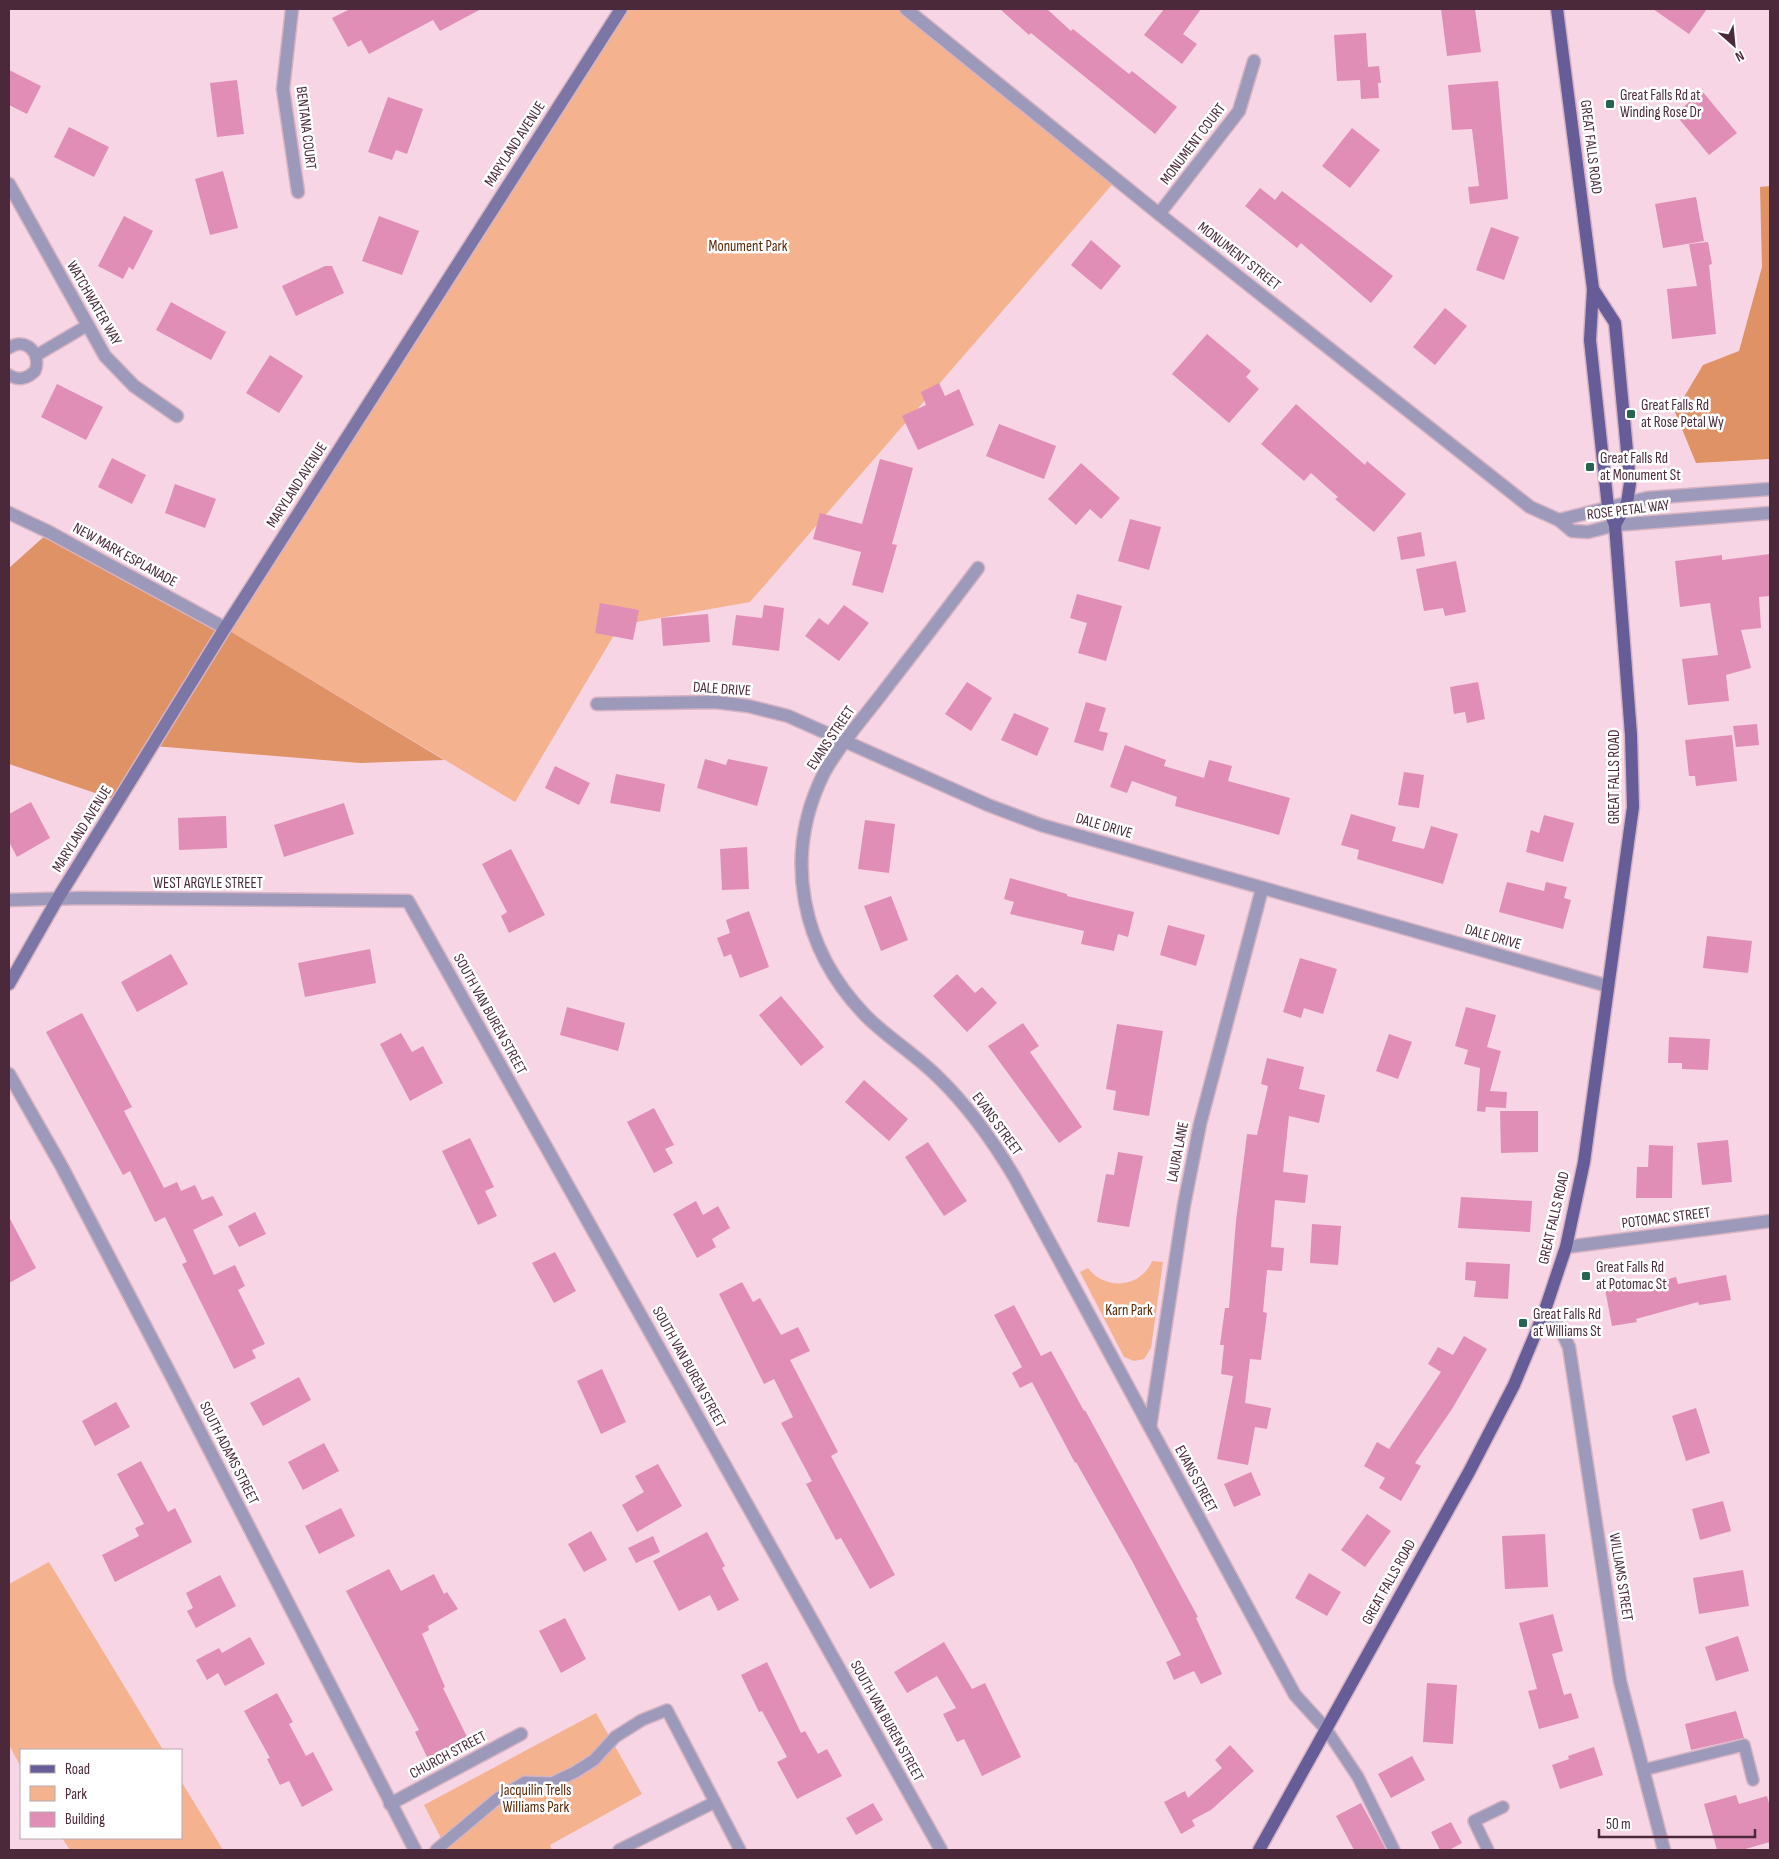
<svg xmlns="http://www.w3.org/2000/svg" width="1779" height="1859" viewBox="0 0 1779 1859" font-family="'Sofia Sans Condensed',sans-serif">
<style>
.green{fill:#f4b28f}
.forest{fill:#df9266}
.building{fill:#e08eb6}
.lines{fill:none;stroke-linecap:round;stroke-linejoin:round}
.lane-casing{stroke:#d5b3c3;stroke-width:14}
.street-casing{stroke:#d5b3c3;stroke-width:15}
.secondary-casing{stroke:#d5b3c3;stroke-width:15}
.primary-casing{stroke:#d5b3c3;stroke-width:15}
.lane{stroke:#9d99bb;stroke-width:11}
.street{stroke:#9d99bb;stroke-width:12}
.secondary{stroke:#7c76a7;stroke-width:12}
.primary{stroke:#665d98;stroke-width:12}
.poi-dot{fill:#266451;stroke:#fff;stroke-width:2}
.labels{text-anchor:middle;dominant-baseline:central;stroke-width:5;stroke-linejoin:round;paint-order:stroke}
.poi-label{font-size:15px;fill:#4b293a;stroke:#fff;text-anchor:start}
.street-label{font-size:15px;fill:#4b293a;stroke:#fff}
.park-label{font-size:15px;fill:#592806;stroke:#fff}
</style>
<rect width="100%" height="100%" fill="#f8d5e5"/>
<!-- green -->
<g class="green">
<path d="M621,9h285l211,170 -367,423 -130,23 -105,177 -290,-174z"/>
<path d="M1152,1261l11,1 -12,86 -7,11 -10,2 -10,-4 -44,-85 8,-4c17,23 53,20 64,-7z"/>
<path d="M49,1562l114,188h-142v17l-12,-22v-161z"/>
<path d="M596,1713l46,81 -92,51 2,5h-105l-23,-45z"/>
<path d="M181,1781l42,69h-153l-8,-12h119z"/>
</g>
<!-- forest -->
<g class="forest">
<path d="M1770,186v273l-74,4 -21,-51 28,-47 36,-14 23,-84 -2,-80z"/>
<path d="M49,532l176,96 219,132 -84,3 -206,-17 -35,55 -110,-37v-196z"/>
</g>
<!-- building -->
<g class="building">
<path d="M350,9h131l-41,22 -7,-11 -64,34 -8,-14 -13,7 -16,-29z"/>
<path d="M1000,9h47l24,22 2,-2 56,45 3,-3 45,36 -22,27 -124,-101 -2,2z"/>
<path d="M1164,9h37l-18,25 14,10 -15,20 -38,-29z"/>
<path d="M1441,9h34l6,43 -34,4z"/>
<path d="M1653,9h54l-18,25z"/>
<path d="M1366,33l2,34 11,-1 2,17h-3l1,15 -18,1 -1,-19 -23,1 -3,-46z"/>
<path d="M9,70l32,16 -14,28 -18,-9z"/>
<path d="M237,80l7,54 -27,3 -7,-54z"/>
<path d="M1498,81l10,118 -38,5 -2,-17 11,-1 -7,-57 -20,1 -4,-45z"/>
<path d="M1702,91l35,42 -28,22 -34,-41z"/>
<path d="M388,97l35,12 -16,45 -11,-4 -4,10 -24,-8z"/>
<path d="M69,127l40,20 -15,30 -40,-20z"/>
<path d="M1352,128l28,22 -30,38 -28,-22z"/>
<path d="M223,171l15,57 -28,7 -15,-56z"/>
<path d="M1260,188l15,12 7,-9 111,85 -22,27 -70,-60 -4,5 -52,-42z"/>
<path d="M1696,197l8,44 -41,7 -8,-44z"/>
<path d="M124,216l29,15 -20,39 -4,-3 -6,12 -25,-13z"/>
<path d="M379,216l40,15 -17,44 -40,-14z"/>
<path d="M1491,227l28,10 -15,43 -28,-10z"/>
<path d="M1091,240l30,26 -20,24 -30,-25z"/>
<path d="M1708,242l4,22 -3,1 7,69 -44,5 -5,-50 30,-3 -8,-42z"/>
<path d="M325,266h7l12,27 -48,23 -14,-30z"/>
<path d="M171,302l55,30 -15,28 -55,-30z"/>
<path d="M1445,308l22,18 -32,39 -22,-18z"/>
<path d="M1207,334l44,37 -5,6 13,12 -30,34 -57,-49z"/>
<path d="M270,355l33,21 -24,37 -33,-20z"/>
<path d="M939,383l6,13 14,-7 15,36 -56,25 -16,-34 24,-11 -5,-13z"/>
<path d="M57,384l46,23 -17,33 -45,-23z"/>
<path d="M1296,404l69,61 2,-4 39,33 -32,38 -39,-33 3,-2 -27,-24 -7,8 -43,-37z"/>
<path d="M999,424l57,22 -12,33 -58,-23z"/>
<path d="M112,458l34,17 -14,29 -34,-17z"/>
<path d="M880,459l33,9 -21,76 5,1 -14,48 -31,-8 9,-33 -48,-13 7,-26 42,11z"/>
<path d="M1081,463l39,35 -19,21 -11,-10 -14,16 -28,-26z"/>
<path d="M175,484l41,15 -11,29 -40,-15z"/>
<path d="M1130,519l31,8 -12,43 -31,-9z"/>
<path d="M1421,532l4,24 -24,4 -4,-23z"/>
<path d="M1770,554v42l-11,1 2,31 -20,2 10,38 -25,7 3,26 -41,4 -6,-46 36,-4 -8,-52 -30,4 -5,-46 47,-6v5z"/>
<path d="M1456,561l10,51 -21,4 -2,-8 -19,3 -8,-42z"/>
<path d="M1077,594l45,12 -16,55 -28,-8 9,-30 -17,-5z"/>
<path d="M600,603l39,7 -6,30 -38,-7z"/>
<path d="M764,605l20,3 -5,43 -47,-6 4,-30 26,3z"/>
<path d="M844,605l25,18 -30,38 -34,-25 14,-18 9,7z"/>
<path d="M708,614l2,28 -47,4 -2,-28z"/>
<path d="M967,682l25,16 -21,33 -26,-17z"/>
<path d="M1478,682l7,37 -18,4 -2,-11 -11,2 -4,-27z"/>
<path d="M1086,702l20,6 -7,23 9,2 -5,18 -29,-9z"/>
<path d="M1014,713l35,15 -12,28 -36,-16z"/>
<path d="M1757,724l2,21 -23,2 -3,-21z"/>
<path d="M1732,735l5,46 -41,5 -1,-10h-6l-4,-36z"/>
<path d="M1125,745l41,15 -2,6 40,12 5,-18 23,6 -4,15 62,17 -11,37 -104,-29 2,-9 -45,-16 -5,12 -17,-6z"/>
<path d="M705,759l21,6 2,-6 40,8 -11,39 -60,-18z"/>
<path d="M555,766l35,17 -11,22 -34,-17z"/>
<path d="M1404,772l20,3 -5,33 -21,-3z"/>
<path d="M616,774l49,10 -5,28 -50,-9z"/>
<path d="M31,802l19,36 -33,19 -8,-15v-28z"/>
<path d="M344,803l10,31 -70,23 -10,-32z"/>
<path d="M1351,814l45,13 -4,14 32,8 7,-23 27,8 -15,50 -86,-25 2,-9 -18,-5z"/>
<path d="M1544,815l30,8 -11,39 -37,-10 5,-22 8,3z"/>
<path d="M226,816l1,32 -48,2 -1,-32z"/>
<path d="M865,820l30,4 -6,49 -31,-4z"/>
<path d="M747,847l2,42 -27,1 -2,-41z"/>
<path d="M511,849l34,66 -36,18 -8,-17 6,-4 -25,-48z"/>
<path d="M1010,878l57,16v2l67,16 -6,25 -10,-3 -4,17 -33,-7 3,-13 -74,-17 4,-12 -10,-3z"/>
<path d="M1507,882l37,9 2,-9 21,5 -3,11 7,2 -8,29 -64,-17z"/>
<path d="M891,896l17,44 -27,11 -17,-45z"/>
<path d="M749,911l20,56 -29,11 -9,-24 -7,3 -7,-19 13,-5 -4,-13z"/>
<path d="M1168,925l37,10 -9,31 -36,-11z"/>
<path d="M1707,936l45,5 -4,32 -45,-5z"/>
<path d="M370,949l6,34 -71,14 -7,-34z"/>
<path d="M171,954l17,30 -51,28 -16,-30z"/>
<path d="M1300,958l37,11 -14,45 -19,-6 -3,10 -18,-6z"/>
<path d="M957,974l18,19 7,-6 15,16 -30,29 -34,-36z"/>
<path d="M781,996l43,51 -23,19 -42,-51z"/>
<path d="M567,1007l58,16 -7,28 -58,-16z"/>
<path d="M1466,1007l30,8 -9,32 14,4 -11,40 17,1 -1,16 -20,-1 -1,5 -8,-1 3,-43 -16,-4 4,-14 -13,-4z"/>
<path d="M82,1013l50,94 -8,4 40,77 13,-6 4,9 14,-6 7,15 11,-4 10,19 -30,15 21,45 21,-10 10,21 -7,4 27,54 -13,6 4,8 -22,11 -52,-105 5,-2 -22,-45 -10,5 -25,-51 -7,4 -77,-143z"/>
<path d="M1023,1023l16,23 -9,6 52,75 -23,16 -71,-97z"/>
<path d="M1117,1024l46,7 -14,85 -36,-6 3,-19 -10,-2z"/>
<path d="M401,1033l11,19 11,-6 20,37 -33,18 -30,-57z"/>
<path d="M1389,1034l23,8 -14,37 -22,-8z"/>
<path d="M1669,1037l41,2 -2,31 -26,-1v-6h-14z"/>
<path d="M1267,1058l37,9 -5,22 26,6 -6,28 -30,-7 -6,56 25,3 -3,28 -30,-3 -4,47 13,1 -2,23 -15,-1 -4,42 4,1 -6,47 -11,-1 -5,44 26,5 -4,21 -12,-2 -7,38 -31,-6 16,-83 -12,-2 3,-29h-4l5,-37h4l7,-87 11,-87 10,1 11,-49 -7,-2z"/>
<path d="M864,1080l44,39 -19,22 -44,-39z"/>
<path d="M654,1108l20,37 -9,4 8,14 -19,10 -27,-51z"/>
<path d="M1500,1111h38v41l-37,1z"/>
<path d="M470,1138l24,49 -9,4 12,25 -19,9 -36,-74z"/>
<path d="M1728,1140l4,42 -30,3 -5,-42z"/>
<path d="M928,1142l39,59 -23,15 -39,-59z"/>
<path d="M1649,1145l24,1 -1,52h-36l1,-31h11z"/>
<path d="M1118,1152l25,4 -14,71 -32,-5 9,-48 8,1z"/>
<path d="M1461,1197l71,4 -2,31 -72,-4z"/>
<path d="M696,1201l7,14 15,-9 12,22 -18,11 4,8 -19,11 -24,-44z"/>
<path d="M255,1212l11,22 -27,13 -11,-21z"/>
<path d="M9,1217l27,51 -27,15z"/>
<path d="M1312,1224l29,2 -3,39 -28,-2z"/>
<path d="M555,1252l21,39 -22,12 -22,-40z"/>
<path d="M1466,1262l44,2 -2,35 -34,-2 2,-16 -11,-1z"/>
<path d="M1726,1275l5,25 -32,5 -1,-3 -62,17 1,3 -25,4 -7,-37 26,-5v5l45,-12 2,7z"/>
<path d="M742,1282l11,20 7,-4 21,37 17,-8 12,24 -20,9 48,92 -7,4 64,119 -25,14 -29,-51 -5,2 -30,-56 6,-3 -31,-58 12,-6 -19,-38 -10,5 -45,-90z"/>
<path d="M1014,1305l27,51 10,-5 33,60 1,-1 113,207 -2,1 26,56 -21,10 -7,-13 -20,9 -8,-18 15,-7 -49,-94 -56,-99 -1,1 -43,-81 -12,6 -8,-15 10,-6 -28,-52z"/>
<path d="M1464,1336l23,13 -35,60 -37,54 6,3 -20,35 -22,-13 6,-10 -21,-12 13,-24 12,7 52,-77 -13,-8 10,-17 15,8z"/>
<path d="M602,1369l24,53 -25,12 -24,-53z"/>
<path d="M299,1377l12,23 -48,26 -13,-23z"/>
<path d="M116,1402l14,25 -35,19 -13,-25z"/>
<path d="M1696,1408l14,45 -24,8 -14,-45z"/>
<path d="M324,1443l15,28 -36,19 -15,-28z"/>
<path d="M141,1461l27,51 7,-4 17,34 -77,40 -13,-27 37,-19 -4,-8 9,-4 -27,-50z"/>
<path d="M658,1464l24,42 -45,26 -15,-27 22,-13 -9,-16z"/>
<path d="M1251,1472l10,23 -27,12 -10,-23z"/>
<path d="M1723,1501l8,30 -31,9 -8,-31z"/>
<path d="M341,1508l14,28 -36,18 -14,-28z"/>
<path d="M1367,1514l24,17 -26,36 -24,-17z"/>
<path d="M591,1531l16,29 -23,12 -16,-28z"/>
<path d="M707,1532l18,34 -3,2 17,32 -21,11 -8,-16 -31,16 -26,-50z"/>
<path d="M1545,1534l3,53 -43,2 -3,-53z"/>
<path d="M653,1536l7,16 -24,11 -8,-15z"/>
<path d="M389,1569l12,22 33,-17 10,20 3,-2 11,17 -30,17 1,4 -7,4 23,53 -2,1 25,51 -40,20 -13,-27 4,-2 -73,-139z"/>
<path d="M1743,1570l6,36 -50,8 -6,-36z"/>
<path d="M1309,1573l32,19 -14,24 -32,-18z"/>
<path d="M220,1575l16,31 -40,22 -9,-17 6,-3 -7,-15z"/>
<path d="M1553,1614l10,37 -11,3 12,41 7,-2 8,25 -40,11 -11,-38 9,-2 -18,-66z"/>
<path d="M565,1618l21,41 -25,14 -22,-42z"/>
<path d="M1738,1636l11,35 -33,10 -11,-34z"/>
<path d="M250,1637l15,27 -40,22 -7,-13 -11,7 -11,-20 23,-12 3,5z"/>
<path d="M944,1642l28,47 13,-6 36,74 -39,19 -18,-37 -7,3 -14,-28 13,-6 -19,-32 -30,17 -13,-21z"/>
<path d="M767,1662l34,71 4,-2 13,23 9,-5 15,27 -45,23 -20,-37 10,-5 -25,-46 -3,1 -18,-37z"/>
<path d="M1427,1683l30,2 -4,59 -30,-2z"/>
<path d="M277,1693l16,29 -4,2 17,32 7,-4 20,38 -31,17 -13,-26 -9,4 -13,-26 3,-1 -26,-47z"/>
<path d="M1736,1711l8,27 -53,12 -6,-26z"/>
<path d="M1230,1745l24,26 -43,39 -19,10 3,6 -14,8 -17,-32 21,-11 3,7 34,-30 -7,-8z"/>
<path d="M1594,1747l9,28 -43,14 -8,-24 17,-6 -1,-3z"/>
<path d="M1412,1756l13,24 -34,18 -13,-24z"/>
<path d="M1736,1795l3,9 28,-8 3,11v35l-28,8h-25l-13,-46z"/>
<path d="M873,1803l10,17 -27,15 -10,-17z"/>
<path d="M1361,1803l21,39 4,8h-32l-18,-34z"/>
<path d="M1451,1822l11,21 -13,7h-9l-9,-18z"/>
</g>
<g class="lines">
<!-- lane casing -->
<g class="lane-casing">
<g id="lane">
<path d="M9,348c17,-12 33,6 26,23 -8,8 -17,10 -26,4"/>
<path d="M37,355l51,-30"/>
<path d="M1326,1729l32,48 36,73"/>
<path d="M1643,1770l101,-25 9,35"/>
<path d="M436,1850l62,-52 27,-16 27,1 23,-11 19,-12 21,-23 27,-17 25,-10 73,140"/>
<path d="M619,1850l96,-48"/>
<path d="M1488,1850l-14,-29 29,-14"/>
</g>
</g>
<!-- street casing -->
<g class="street-casing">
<g id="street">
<path d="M292,9l-9,80 15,103"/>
<path d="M906,9l253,205 371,293 29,13 13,11 16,1 27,-7 155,-12"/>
<path d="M9,184l96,172 29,30 43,30"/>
<path d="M1159,214l80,-103 15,-50"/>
<path d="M9,513l40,19 176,96"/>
<path d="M1559,520l88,-22 123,-9"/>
<path d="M978,568c-33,44 -67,88 -101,132 -18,23 -39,47 -53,73 -42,84 -23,176 42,243 22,22 50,39 72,61 31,30 55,64 77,101l280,517 31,34"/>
<path d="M597,704l118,-2 33,4 40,10 200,89 53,20 567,161"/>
<path d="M9,900l74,-2 325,3 533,949"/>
<path d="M9,1074l53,93 112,214 241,469"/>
<path d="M1566,1247l204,-26"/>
<path d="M1544,1313l17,17 8,17 51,334 44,169"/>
<path d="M1150,1427l34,-222 16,-81 62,-235"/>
<path d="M390,1804l131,-70"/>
</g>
</g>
<!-- secondary casing -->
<g class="secondary-casing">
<path id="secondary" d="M9,984l49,-86 167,-270 396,-619"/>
</g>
<!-- primary casing -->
<g class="primary-casing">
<g id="primary">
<path d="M1593,289l22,34 15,160 -3,20 -12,22"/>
<path d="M1259,1850l210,-378 45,-87 30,-72 22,-66 18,-85 49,-355 -2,-72 -16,-210 -7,-18 -18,-167 3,-51 -36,-280"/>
</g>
</g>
<!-- lane -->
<use href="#lane" class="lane"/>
<!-- street -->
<use href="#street" class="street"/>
<!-- secondary -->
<use href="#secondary" class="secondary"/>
<!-- primary -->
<use href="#primary" class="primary"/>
</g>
<!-- markers -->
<g class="poi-dot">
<rect x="1605" y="99" width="10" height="10" rx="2.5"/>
<rect x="1626" y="409" width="10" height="10" rx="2.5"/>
<rect x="1585" y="462" width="10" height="10" rx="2.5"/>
<rect x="1581" y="1271" width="10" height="10" rx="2.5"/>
<rect x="1518" y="1318" width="10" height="10" rx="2.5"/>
</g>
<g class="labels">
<!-- poi labels -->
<g class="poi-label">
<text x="1620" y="95">Great Falls Rd at<tspan x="1620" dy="17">Winding Rose Dr</tspan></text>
<text x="1641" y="405">Great Falls Rd<tspan x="1641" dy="17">at Rose Petal Wy</tspan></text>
<text x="1600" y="458">Great Falls Rd<tspan x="1600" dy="17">at Monument St</tspan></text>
<text x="1596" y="1267">Great Falls Rd<tspan x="1596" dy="17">at Potomac St</tspan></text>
<text x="1533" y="1314">Great Falls Rd<tspan x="1533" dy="17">at Williams St</tspan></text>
</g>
<!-- street labels -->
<g class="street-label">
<text transform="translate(306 128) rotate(83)">BENTANA COURT</text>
<text transform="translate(515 144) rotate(-57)">MARYLAND AVENUE</text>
<text transform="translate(1193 144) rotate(-53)">MONUMENT COURT</text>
<text transform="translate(1591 147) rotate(83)">GREAT FALLS ROAD</text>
<text transform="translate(1239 256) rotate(38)">MONUMENT STREET</text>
<text transform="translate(94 303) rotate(60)">WATCHWATER WAY</text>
<text transform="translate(297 485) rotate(-57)">MARYLAND AVENUE</text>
<text transform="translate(1628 510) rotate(-7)">ROSE PETAL WAY</text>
<text transform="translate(125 555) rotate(29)">NEW MARK ESPLANADE</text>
<text transform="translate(722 689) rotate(4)">DALE DRIVE</text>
<text transform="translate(831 738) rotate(-56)">EVANS STREET</text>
<text transform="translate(1614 777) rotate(-90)">GREAT FALLS ROAD</text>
<text transform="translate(1104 826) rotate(16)">DALE DRIVE</text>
<text transform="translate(82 829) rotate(-58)">MARYLAND AVENUE</text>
<text x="208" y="883">WEST ARGYLE STREET</text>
<text transform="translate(1493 937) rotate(16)">DALE DRIVE</text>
<text transform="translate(490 1014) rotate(61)">SOUTH VAN BUREN STREET</text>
<text transform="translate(997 1124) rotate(54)">EVANS STREET</text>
<text transform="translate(1178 1152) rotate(-79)">LAURA LANE</text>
<text transform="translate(1554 1218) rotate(-77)">GREAT FALLS ROAD</text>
<text transform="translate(1666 1218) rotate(-7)">POTOMAC STREET</text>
<text transform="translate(689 1367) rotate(61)">SOUTH VAN BUREN STREET</text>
<text transform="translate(229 1453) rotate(63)">SOUTH ADAMS STREET</text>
<text transform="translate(1196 1479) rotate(62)">EVANS STREET</text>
<text transform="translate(1621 1577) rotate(81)">WILLIAMS STREET</text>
<text transform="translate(1389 1582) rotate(-61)">GREAT FALLS ROAD</text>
<text transform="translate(887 1721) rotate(61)">SOUTH VAN BUREN STREET</text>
<text transform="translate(448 1755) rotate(-28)">CHURCH STREET</text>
</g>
<!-- park labels -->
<g class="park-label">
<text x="748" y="246">Monument Park</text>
<text x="1129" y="1310">Karn Park</text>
<text x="536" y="1790">Jacquilin Trells<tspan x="536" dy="17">Williams Park</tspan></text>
</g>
</g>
<!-- border -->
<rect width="1779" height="1859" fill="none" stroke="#4b293a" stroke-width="20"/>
<!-- legend -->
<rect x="20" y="1749" width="162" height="90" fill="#ffffff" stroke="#b7a9b0"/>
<rect x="30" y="1765" width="25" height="8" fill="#665d98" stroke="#b7a9b0"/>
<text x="65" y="1774" font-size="15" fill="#4b293a">Road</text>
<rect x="30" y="1786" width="25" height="15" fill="#f4b28f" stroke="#b7a9b0"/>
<text x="65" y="1799" font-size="15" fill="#4b293a">Park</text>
<rect x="30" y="1812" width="25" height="15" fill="#e08eb6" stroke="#b7a9b0"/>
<text x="65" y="1824" font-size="15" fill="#4b293a">Building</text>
<!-- north arrow -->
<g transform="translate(1734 45) rotate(153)" stroke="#ffffff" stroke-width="4" paint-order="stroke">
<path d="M0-4L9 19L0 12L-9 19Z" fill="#4b293a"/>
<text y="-8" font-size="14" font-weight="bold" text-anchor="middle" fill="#4b293a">N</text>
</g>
<!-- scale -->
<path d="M1599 1829v8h156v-8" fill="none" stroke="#4b293a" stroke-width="2.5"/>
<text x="1606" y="1829" font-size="15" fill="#4b293a" stroke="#ffffff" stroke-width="4" paint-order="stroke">50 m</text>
</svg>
